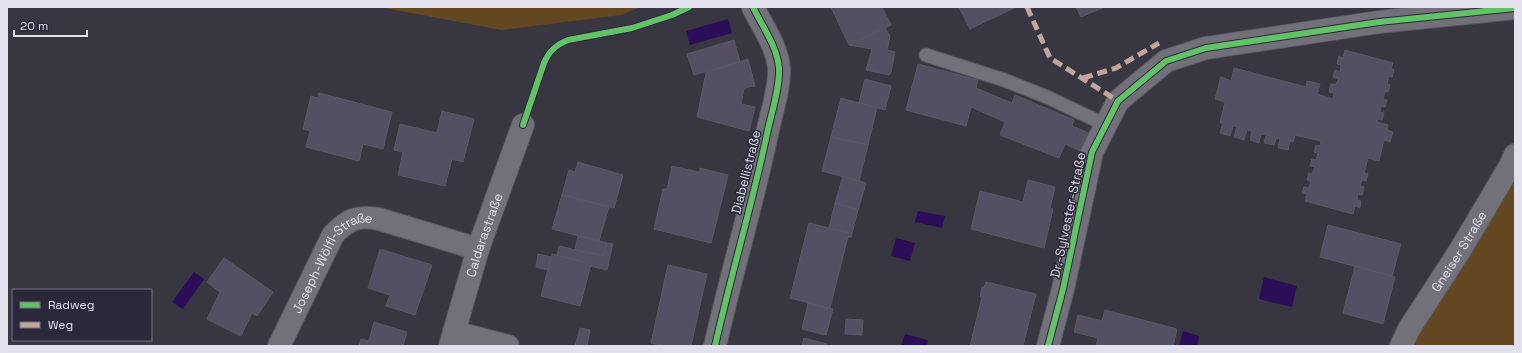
<svg xmlns="http://www.w3.org/2000/svg" width="1522" height="353" viewBox="0 0 1522 353" font-family="'Space Grotesk',sans-serif">
<style>
.green{fill:#624721}
.water{fill:#2a0e58}
.building{fill:#544f62;stroke:#5b5963}
.lines{fill:none;stroke-linecap:round;stroke-linejoin:round}
.lane-casing{stroke:#57555f;stroke-width:15}
.street-casing{stroke:#57555f;stroke-width:24}
.lane{stroke:#727078;stroke-width:13}
.street{stroke:#727078;stroke-width:22}
.quiet{stroke:#c0a59a;stroke-width:5;stroke-dasharray:10 5;stroke-linecap:butt}
.cycleway-casing{stroke:#2b283a;stroke-width:8}
.cycleway{stroke:#61c268;stroke-width:6}
.labels{text-anchor:middle;dominant-baseline:central;stroke-width:3;stroke-linejoin:round;paint-order:stroke}
.street-label{font-size:13px;fill:#e2e1ed;stroke:#2b283a}
</style>
<rect width="100%" height="100%" fill="#383641"/>
<!-- green -->
<g class="green">
<path d="M379,7h262l-20,8 -120,15z"/>
<path d="M1515,173v173h-107z"/>
</g>
<!-- water -->
<g class="water">
<path d="M728,19l4,14 -42,12 -4,-14z"/>
<path d="M918,211l27,5 -3,12 -27,-6z"/>
<path d="M896,238l19,5 -5,18 -19,-5z"/>
<path d="M194,272l10,7 -21,30 -11,-7z"/>
<path d="M1264,277l33,9 -5,21 -33,-8z"/>
<path d="M1183,331l16,5 -2,10h-18z"/>
<path d="M905,334l23,6 -1,6h-26z"/>
</g>
<!-- building -->
<g class="building">
<path d="M831,7h51l9,18 -42,20z"/>
<path d="M959,7h57l-46,22z"/>
<path d="M1076,7h29l-24,10z"/>
<path d="M885,28l5,8 -3,14 8,2 -4,20 -2,3 -23,-5 6,-21 -23,-4z"/>
<path d="M734,40l6,22 -46,13 -7,-21z"/>
<path d="M1345,50l48,13 -2,6 3,1 -2,7 -3,-1 -2,8 3,1 -2,7 -3,-1 -2,8 4,1 -2,7 -4,-1 -1,6 4,1 -2,7 -4,-1 -1,3 11,3 -1,5 6,2 -3,10 -6,-2 -5,21 -11,-3 -4,15 4,1 -2,7 -4,-1 -2,6 4,1 -2,8 -4,-1 -1,6 4,1 -1,7 -5,-2 -2,8 -48,-13 2,-7 -5,-1 2,-6 5,1 2,-6 -4,-2 2,-7 3,1 3,-7 -5,-1 2,-7 4,1 2,-7 -4,-1 2,-7 4,1 1,-5 -26,-6 -2,7 -3,-1 -2,9 -10,-2 2,-9 -4,-1 -2,7 -10,-2 2,-8 -5,-1 -2,9 -9,-3 2,-9 -5,-1 -3,10 -10,-3 3,-10 -4,-1 -3,10 -10,-3 3,-10h-3l5,-21 -10,-3 6,-22 10,4 3,-13 72,19 1,-6 13,3 -3,10 16,5 1,-6 -5,-1 2,-8 5,1 2,-6 -5,-2 2,-7 5,2 1,-7 -4,-1 2,-8 4,2z"/>
<path d="M748,59l7,27 -11,2 -3,16 14,3 -6,24 -52,-14 9,-44z"/>
<path d="M918,64l60,16 -2,8 36,15 3,-8 59,25 -2,6 17,7 -8,18 -16,-7 -6,14 -59,-23 5,-13 -34,-15 -5,19 -60,-16z"/>
<path d="M865,79l26,7 -6,24 -26,-7z"/>
<path d="M319,93l73,19 -9,37 -20,-5 -4,17 -53,-14 4,-16 -7,-2 8,-33 7,2z"/>
<path d="M841,98l36,10 -9,37 -37,-8z"/>
<path d="M442,111l32,8 -11,43 -11,-3 -7,27 -47,-11 5,-23 -9,-2 6,-26 37,9z"/>
<path d="M831,137l37,8 -9,36 -37,-10z"/>
<path d="M578,162l45,13 -9,33 -52,-13 7,-25 6,2z"/>
<path d="M672,166l27,6 1,-4 28,7 -17,68 -57,-14 9,-40h4z"/>
<path d="M843,176l23,7 -8,27 -23,-7z"/>
<path d="M1028,180l27,7 -5,21 3,1 -9,39 -73,-19 9,-38 43,11z"/>
<path d="M562,195l47,12 -10,34 -47,-12z"/>
<path d="M835,203l23,7 -7,27h-3l1,-4 -20,-5z"/>
<path d="M809,223l40,10 -19,75 -40,-10z"/>
<path d="M1328,225l73,19 -9,32 -72,-19z"/>
<path d="M578,236l29,7 -4,13 -28,-6z"/>
<path d="M607,243l6,1 -6,26 -17,-4 1,-2 -34,-8 2,-10 44,10z"/>
<path d="M380,249l52,16 -17,50 -29,-9 4,-11 -22,-7z"/>
<path d="M538,254l13,3 -3,13 -12,-3z"/>
<path d="M552,254l39,10 -11,42 -39,-10z"/>
<path d="M224,258l49,34 -16,24 -5,-3 -11,23 -34,-17 13,-27 -13,-10z"/>
<path d="M668,265l39,9 -16,72h-25l-15,-3z"/>
<path d="M1355,266l40,11 -12,47 -40,-11z"/>
<path d="M986,282l50,12 -13,52h-53l12,-49h-2l2,-10h2z"/>
<path d="M808,303l25,6 -7,26 -24,-6z"/>
<path d="M1105,310l72,19 -4,17h-77l2,-8 -24,-6 4,-17 24,6z"/>
<path d="M846,319l17,1 -1,15 -17,-1z"/>
<path d="M374,322l33,10 -4,14h-44l2,-7 8,2z"/>
<path d="M580,328l10,2 -3,16h-12z"/>
<path d="M804,338l23,6 -1,2h-24z"/>
</g>
<g class="lines">
<!-- lane casing -->
<g class="lane-casing">
<path id="lane" d="M926,55l78,25 43,17 59,28"/>
</g>
<!-- street casing -->
<g class="street-casing">
<g id="street">
<path d="M454,332l54,14"/>
<path id="s1" d="M279,346l54,-111c15,-16 25,-20 46,-16l99,30"/>
<path id="s2" d="M450,346l28,-97 45,-124"/>
<path d="M715,346c16,-71 37,-141 52,-212 4,-20 13,-46 12,-66 -2,-22 -17,-42 -26,-61"/>
<path d="M1048,346l15,-57 29,-137 26,-51 48,-40 40,-13 80,-12 93,-14 136,-14"/>
<path id="s3" d="M1401,346l8,-17 50,-77 51,-86 5,-11"/>
</g>
</g>
<!-- lane -->
<use href="#lane" class="lane"/>
<!-- street -->
<use href="#street" class="street"/>
<!-- quiet -->
<g class="quiet">
<path d="M1027,7l23,51 68,43"/>
<path d="M1083,78l33,-10 43,-25"/>
</g>
<!-- cycleway casing -->
<g class="cycleway-casing">
<g id="cycleway">
<path d="M523,125l21,-62c5,-12 12,-18 24,-23l64,-12 40,-13 17,-8"/>
<path d="M715,346c16,-71 37,-141 52,-212 4,-20 13,-46 12,-66 -2,-22 -17,-42 -26,-61"/>
<path d="M1048,346l15,-57 29,-137 26,-51 48,-40 40,-13 80,-12 93,-14 136,-14"/>
</g>
</g>
<!-- cycleway -->
<use href="#cycleway" class="cycleway"/>
</g>
<g class="labels">
<!-- street labels -->
<g class="street-label">
<text transform="translate(746 172) rotate(-76)">Diabellistraße</text>
<text transform="translate(1068 215) rotate(-78)">Dr.-Sylvester-Straße</text>
<text stroke="none"><textPath href="#s2" startOffset="116">Caldarastraße</textPath></text>
<text stroke="none"><textPath href="#s3" startOffset="111">Gneiser Straße</textPath></text>
<text stroke="none"><textPath href="#s1" startOffset="103">Joseph-Wölfl-Straße</textPath></text>
</g>
</g>
<!-- border -->
<rect width="1522" height="353" fill="none" stroke="#e2e1ed" stroke-width="16"/>
<!-- legend -->
<rect x="12" y="289" width="140" height="52" fill="#2b283a" stroke="#747282"/>
<rect x="20" y="302" width="20" height="6" fill="#61c268" stroke="#747282"/>
<text x="48" y="309" font-size="12" fill="#e2e1ed">Radweg</text>
<rect x="20" y="322" width="20" height="6" fill="#c0a59a" stroke="#747282"/>
<text x="48" y="329" font-size="12" fill="#e2e1ed">Weg</text>
<!-- scale -->
<path d="M14 30v6h73v-6" fill="none" stroke="#e2e1ed" stroke-width="2"/>
<text x="20" y="30" font-size="12" fill="#e2e1ed" stroke="#2b283a" stroke-width="3" paint-order="stroke">20 m</text>
</svg>
